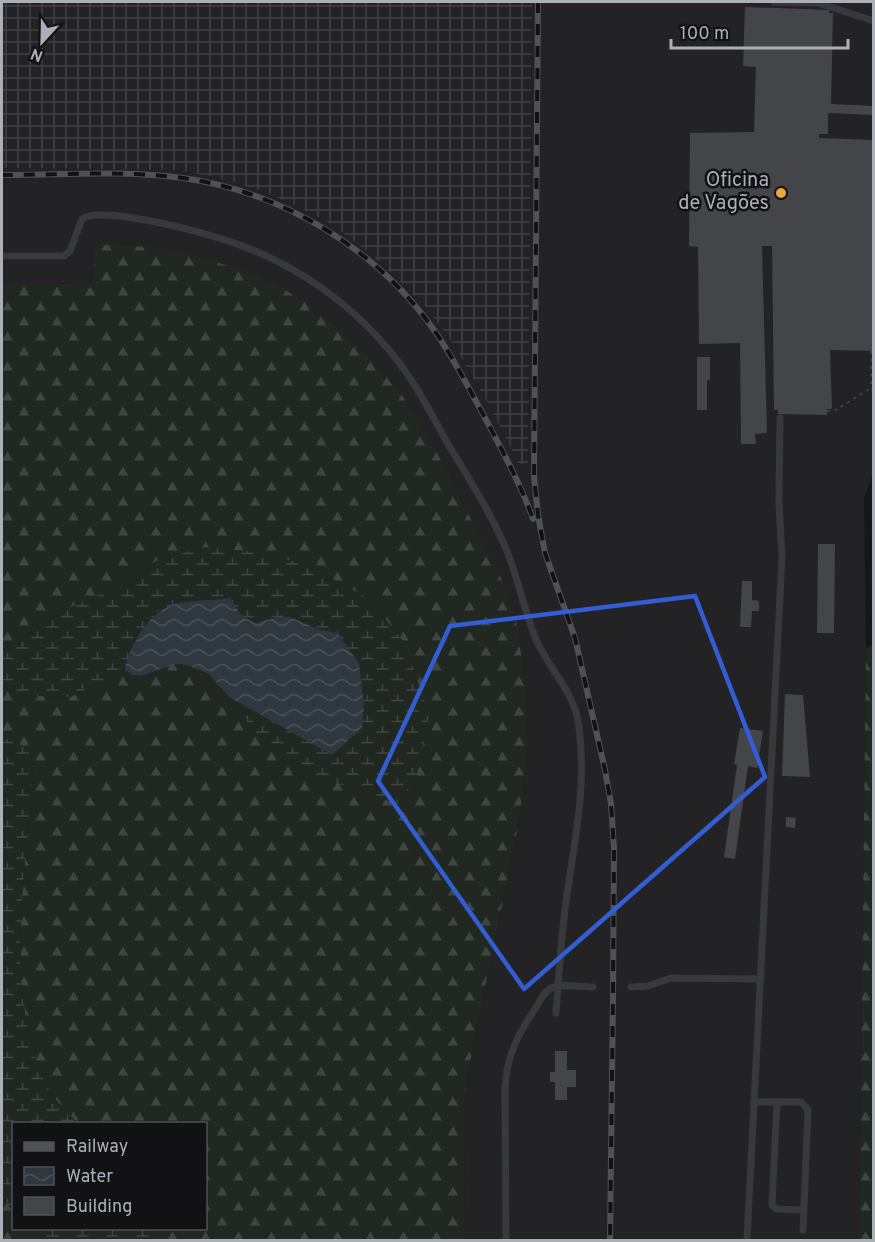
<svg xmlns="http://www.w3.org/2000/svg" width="875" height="1242" viewBox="0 0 875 1242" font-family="Overpass,sans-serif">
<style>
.built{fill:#232326}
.industrial{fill:url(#industrial-grid)}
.forest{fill:url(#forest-firs)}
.wetland{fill:url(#wetland-marsh)}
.water{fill:url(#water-waves)}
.building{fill:#444549}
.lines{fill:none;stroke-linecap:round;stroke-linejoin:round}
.path{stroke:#3e4044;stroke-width:2;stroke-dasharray:3 4.5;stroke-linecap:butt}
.lane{stroke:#38393d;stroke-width:7}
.rail-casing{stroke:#4f5156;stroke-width:6}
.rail{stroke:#121214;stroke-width:4;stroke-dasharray:11;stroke-linecap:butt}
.marked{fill:none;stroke:#325dd3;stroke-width:4.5;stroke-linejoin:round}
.poi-dot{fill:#e8a83f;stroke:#121214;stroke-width:2}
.labels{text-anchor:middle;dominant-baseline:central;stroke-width:5;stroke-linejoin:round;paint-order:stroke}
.poi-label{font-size:20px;fill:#aaafb8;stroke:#121214;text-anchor:end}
</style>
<defs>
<pattern id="industrial-grid" width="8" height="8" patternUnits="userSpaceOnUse" patternTransform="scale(1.5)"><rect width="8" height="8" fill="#232326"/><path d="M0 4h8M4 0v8" fill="none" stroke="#404043"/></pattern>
<pattern id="forest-firs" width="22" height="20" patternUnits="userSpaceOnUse" patternTransform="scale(1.5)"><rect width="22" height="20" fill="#212822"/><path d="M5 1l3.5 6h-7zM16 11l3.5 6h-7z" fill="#3f4540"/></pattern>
<pattern id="wetland-marsh" width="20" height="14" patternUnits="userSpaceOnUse" patternTransform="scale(1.5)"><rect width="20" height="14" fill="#212822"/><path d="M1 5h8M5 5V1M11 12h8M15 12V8" fill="none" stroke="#3f4540"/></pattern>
<pattern id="water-waves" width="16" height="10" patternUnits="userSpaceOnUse" patternTransform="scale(1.5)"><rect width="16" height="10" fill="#2f383e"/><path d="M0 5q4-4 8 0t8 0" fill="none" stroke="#4a5258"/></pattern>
</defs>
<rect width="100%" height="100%" fill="#171719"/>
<!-- built -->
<path class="built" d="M532,2h341l1,415 -2,11v48l-8,22 2,150 -7,592h-395l1,-149 9,-50 45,-219 9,-77 -1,-42 -5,-43 -114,-257 -35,-43 -36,-33 -39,-30 -203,-53 -1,40 -92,-1v-115l174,2 37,7 43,12 37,15 38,20 39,29 57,55 28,39 35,60 29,58 9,-2z"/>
<!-- industrial -->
<path class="industrial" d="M2,2h530l-4,461 -9,2 -29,-58 -35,-60 -28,-39 -57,-55 -39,-29 -38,-20 -37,-15 -43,-12 -37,-7 -174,-2z"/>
<!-- forest -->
<g class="forest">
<path d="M94,244l55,3 51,10 51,16 47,24 39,30 36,33 35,43 28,48 67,131 13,39 6,39 5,43 1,42 -9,77 -45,219 -9,50 -1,149h-309l-7,-11 58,-1v-104l-129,-1c-9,-11 -22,-22 -29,-35 -33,-65 -30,-145 -24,-216 3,-42 13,-82 6,-123l-28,-12v-52l14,10 54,2 55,-27 7,5 9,1 35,-12 10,1 23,9 20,23 26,36 67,45 83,-134 -35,-45 -64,-34 -150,-4 -38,25 -49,22 -67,42v-367l92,1z"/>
<path d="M873,645l1,595h-15l7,-592z"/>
<path d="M2,1196l11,16 1,16 11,1 6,11h-29z"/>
</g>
<!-- wetland -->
<g class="wetland">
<path d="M203,547l63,6 40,12 64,34 35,45 24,70 -12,61 -20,29 -75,-26 -67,-45 -26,-36 103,57 12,-111 -6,-10 -20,-4 -28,-12 -35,6 -13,-7 -12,-18 -63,9 -11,6 -19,27 -12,30 -55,27 -55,-2 -13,-10v-35l67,-42 49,-22 38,-25z"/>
<path d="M2,737l28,12c7,41 -3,81 -6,123 -6,71 -9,151 24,216 7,13 20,24 29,35l-63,1 -1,88 -11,-16z"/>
<path d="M25,1229h123l7,11h-124z"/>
</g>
<!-- water -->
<path class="water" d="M230,598l12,18 13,7 24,-6h11l28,12 20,4 21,31 5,41 -2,23 -30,27 -103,-58 -20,-23 -23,-9 -10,-1 -35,12 -9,-1 -7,-5c1,-12 8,-25 14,-35 26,-41 48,-31 91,-37z"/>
<!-- building -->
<g class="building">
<path d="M745,7l84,3v3h4l-2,91 43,2v9l-46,-2v21h-9v4l55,2v211l-44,-1 2,59h-5v6l-49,-1v-4h-4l-2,-164h-10l5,187 -12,1 1,10h-15l-1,-101 -41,1 -1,-97 -9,-1 1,-113 64,-1 2,-65 -13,-1z"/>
<path d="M697,357h13v23h-3v30h-10z"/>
<path d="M818,544h17l-1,89h-17z"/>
<path d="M742,581h10v19l7,1v10h-7l-1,16h-11z"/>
<path d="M785,694l18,1 7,82 -28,-1z"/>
<path d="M740,728l23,3 -6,37 -9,-2 -13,93 -11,-2 13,-92 -3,-1z"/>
<path d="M786,817l10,1 -1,10 -9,-1z"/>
<path d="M555,1051h12v19h9v17h-9v13h-12v-18h-5v-10h5z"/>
</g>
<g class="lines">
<!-- path -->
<g class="path">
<path d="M871,351v37l3,4"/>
<path d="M827,411h7l37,-23"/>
</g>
<!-- lane -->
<g class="lane">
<path d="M774,2l44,1 56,18"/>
<path d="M2,256h62l6,-5 12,-32c18,-13 107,10 130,17 79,22 149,71 196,139 15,22 27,46 40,69 21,35 43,69 59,107 11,28 17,58 28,86 13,32 40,54 44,90 8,60 -5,116 -13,175 -5,36 -7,74 -10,111"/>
<path d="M631,987l17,-1 23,-8 90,1"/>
<path d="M754,1102h47l7,8 -5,120"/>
<path d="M777,1102l-5,103 4,4 27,1"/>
<path d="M506,1240l-1,-152c2,-34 13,-54 32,-82 3,-6 8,-15 14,-18 11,-5 30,-1 42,-1"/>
<path d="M747,1240l35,-683 -3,-55 1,-84"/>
</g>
<!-- rail casing -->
<g class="rail-casing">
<g id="rail">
<path d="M538,2l-4,474 4,39 7,38 30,85 30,132 6,34 3,44 -1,149 -3,243"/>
<path d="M2,175c60,0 122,-5 181,3 99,14 193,70 251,152 19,27 34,57 50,86 18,34 36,67 49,103"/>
</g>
</g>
<!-- rail -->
<use href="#rail" class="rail"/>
</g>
<!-- marked area -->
<path class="marked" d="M695,596l70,181 -241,212 -146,-208 72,-155z"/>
<!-- markers -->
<circle class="poi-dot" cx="781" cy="193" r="6"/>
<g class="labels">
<!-- poi labels -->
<g class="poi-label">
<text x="769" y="181">Oficina<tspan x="769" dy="23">de Vagões</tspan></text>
</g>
</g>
<!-- border -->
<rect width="875" height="1242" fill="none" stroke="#aaafb8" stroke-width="6"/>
<!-- legend -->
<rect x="12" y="1122" width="195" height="108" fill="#121214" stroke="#4f5156" stroke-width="1.5"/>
<rect x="24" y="1142" width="30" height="9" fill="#4f5156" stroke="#4f5156" stroke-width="1.5"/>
<text x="66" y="1152" font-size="18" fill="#aaafb8">Railway</text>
<rect x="24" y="1167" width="30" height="18" fill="url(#water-waves)" stroke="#4f5156" stroke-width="1.5"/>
<text x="66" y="1182" font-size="18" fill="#aaafb8">Water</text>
<rect x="24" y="1197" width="30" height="18" fill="#444549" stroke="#4f5156" stroke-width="1.5"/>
<text x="66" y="1212" font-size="18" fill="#aaafb8">Building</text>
<!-- north arrow -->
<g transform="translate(42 42) rotate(202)" stroke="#121214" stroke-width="4.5" paint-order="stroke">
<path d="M0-4.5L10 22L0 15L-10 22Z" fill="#aaafb8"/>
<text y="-9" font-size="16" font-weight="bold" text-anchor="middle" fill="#aaafb8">N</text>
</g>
<!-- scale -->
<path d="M671 39v9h177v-9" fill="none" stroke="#aaafb8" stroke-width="3"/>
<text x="680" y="39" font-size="18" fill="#aaafb8" stroke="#121214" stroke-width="4.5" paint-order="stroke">100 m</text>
</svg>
